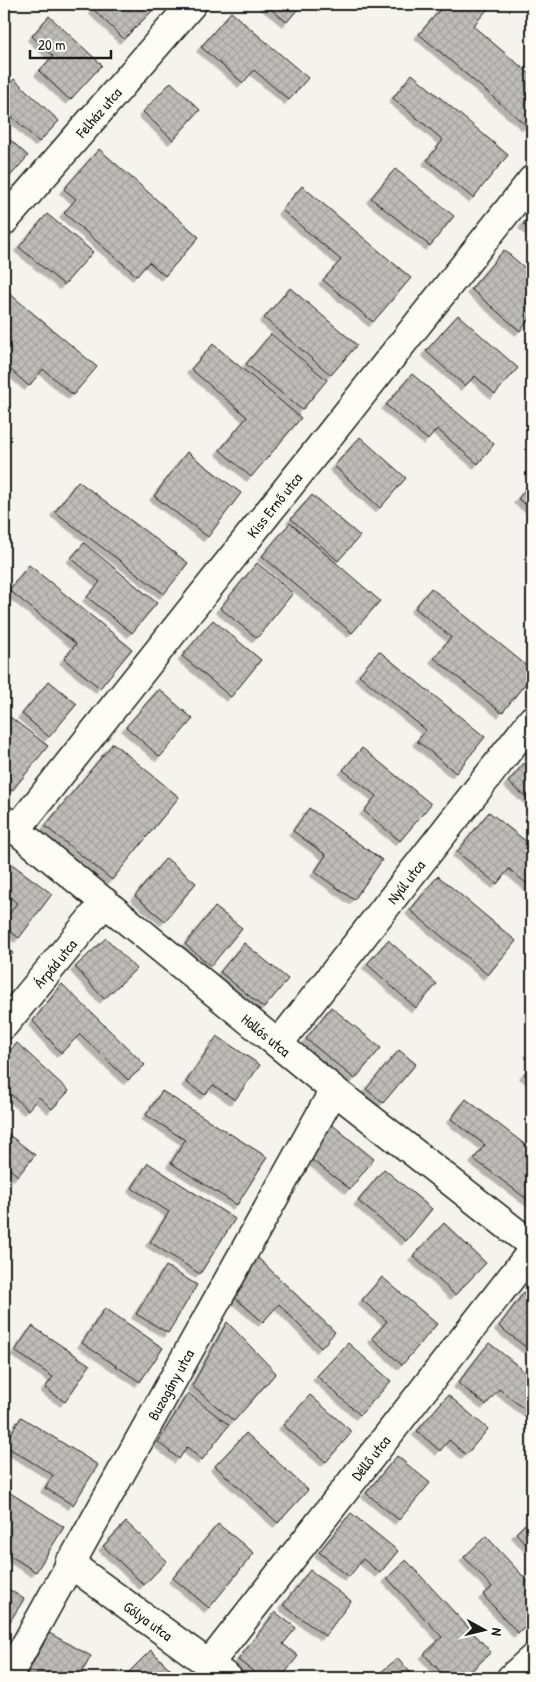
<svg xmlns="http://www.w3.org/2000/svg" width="536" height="1682" viewBox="0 0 536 1682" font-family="'Patrick Hand',sans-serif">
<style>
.building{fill:url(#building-cross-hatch);stroke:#1c1c1c;filter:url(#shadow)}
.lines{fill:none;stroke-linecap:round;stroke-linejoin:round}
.street-casing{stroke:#1c1c1c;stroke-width:31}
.street{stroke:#fdfcf7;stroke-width:28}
.labels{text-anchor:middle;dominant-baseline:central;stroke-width:4.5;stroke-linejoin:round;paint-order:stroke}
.street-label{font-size:15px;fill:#1c1c1c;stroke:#fdfcf7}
</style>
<defs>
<pattern id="building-cross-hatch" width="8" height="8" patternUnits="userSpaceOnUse" patternTransform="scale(1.25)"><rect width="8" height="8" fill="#bebdba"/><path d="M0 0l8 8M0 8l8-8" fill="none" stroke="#a3a29f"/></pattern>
<filter id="shadow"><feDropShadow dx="-4.5" dy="4.5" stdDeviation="0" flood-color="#0004"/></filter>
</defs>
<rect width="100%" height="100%" fill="#f4f3ee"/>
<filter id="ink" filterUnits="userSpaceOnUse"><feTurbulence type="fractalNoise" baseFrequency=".02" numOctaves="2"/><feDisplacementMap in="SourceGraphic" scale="10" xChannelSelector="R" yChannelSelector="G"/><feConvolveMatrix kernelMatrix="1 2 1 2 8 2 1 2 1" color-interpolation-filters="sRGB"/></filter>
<g filter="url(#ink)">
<!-- building -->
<g class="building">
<path d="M98,4h55l3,3 -32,32 -31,-30z"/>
<path d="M264,4h38l-15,18z"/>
<path d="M445,4h47l-19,22 59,50v44l-5,6 -108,-92z"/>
<path d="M231,12l77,66 -19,22 -35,-30 -11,13 -42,-36z"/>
<path d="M49,16l53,49 -32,35 -31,-29 14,-15 -21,-20z"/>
<path d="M4,70l7,7 -7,7z"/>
<path d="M412,74l96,81 -35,43 -46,-38 16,-20 -50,-42z"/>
<path d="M14,79l45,42 -20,21 -35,-33v-18z"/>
<path d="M171,82l29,28 -27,30 -30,-28z"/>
<path d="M4,134l24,22 -24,27z"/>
<path d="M99,149l100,88 -34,39 -16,-14 -12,14 -73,-63 12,-14 -12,-10z"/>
<path d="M395,169l59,47 -24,30 -59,-48z"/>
<path d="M302,186l109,92 -38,44 -50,-42 18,-20 -59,-50z"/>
<path d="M532,213v19l-9,-8z"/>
<path d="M47,214l46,38 -29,33 -45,-38z"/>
<path d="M504,250l28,24v42l-12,15 -49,-42z"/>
<path d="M290,288l67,57 -26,30 -67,-57z"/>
<path d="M4,289l93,78 -24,28 -30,-26 -14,17 -25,-22z"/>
<path d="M458,315l60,53 -23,26 -20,-18 -10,10 -39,-35z"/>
<path d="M271,334l56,46 -25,30 -56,-46z"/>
<path d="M213,344l88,74 -50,59 -31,-27 27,-33 -56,-48z"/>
<path d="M412,374l82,70 -16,20 -41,-35 -9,11 -42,-35z"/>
<path d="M360,437l46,41 -26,30 -46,-42z"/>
<path d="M187,452l54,41 -33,44 -54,-41z"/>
<path d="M78,481l110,82 -24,31 -109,-82z"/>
<path d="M532,481v28l-14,-10z"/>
<path d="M312,495l48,41 -22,25 -47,-42z"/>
<path d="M290,523l90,78 -28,32 -90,-77z"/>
<path d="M84,543l73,60 -25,30 -45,-36 13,-15 -29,-24z"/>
<path d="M257,563l36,30 -36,45 -37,-30z"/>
<path d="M29,565l103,84 -32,39 -36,-29 12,-15 -67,-54z"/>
<path d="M431,588l101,82v5l-30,38 -68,-55 17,-21 -36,-29z"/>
<path d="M213,620l48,40 -30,37 -49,-41z"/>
<path d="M379,651l106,86 -29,36 -39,-32 9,-11 -67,-55z"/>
<path d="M49,681l28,23 -28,33 -27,-23z"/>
<path d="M159,689l34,30 -33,38 -34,-30z"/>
<path d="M10,717l38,29 -36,45 -8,-6v-61z"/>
<path d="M113,743l66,54 -67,83 -67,-54z"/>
<path d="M362,748l69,56 -31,37 -36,-30 12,-15 -33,-26z"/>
<path d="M532,754v48l-24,-20z"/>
<path d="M309,808l73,52 -28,40 -39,-28 11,-17 -33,-24z"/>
<path d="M489,812l43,34v42l-23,-19 -12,15 -40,-32z"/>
<path d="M166,858l30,25 -31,38 -30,-25z"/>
<path d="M9,862l43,32 -33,44 -15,-11v-6l13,-18 -13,-11v-24z"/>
<path d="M438,876l78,65 -28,34 -78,-65z"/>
<path d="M215,907l27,21 -31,38 -26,-22z"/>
<path d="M106,938l30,31 -32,30 -29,-32z"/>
<path d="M388,940l49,44 -21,24 -49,-44z"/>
<path d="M244,943l44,36 -24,29 -44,-36z"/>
<path d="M4,945l9,8 -9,12z"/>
<path d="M62,984l83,81 -17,15 -48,-46 -19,19 -28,-32z"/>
<path d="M331,1007l50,41 -26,31 -49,-40z"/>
<path d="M217,1036l43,29 -25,35 -22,-15 -8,10 -19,-13z"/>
<path d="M17,1043l52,48 -17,18 -13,-12 -11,13 -24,-22v-31z"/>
<path d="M399,1050l17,14 -33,39 -17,-14z"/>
<path d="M532,1064v16l-8,-6z"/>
<path d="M162,1091l105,66 -30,48 -66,-42 14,-23 -39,-25z"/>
<path d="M466,1099l66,51v53l-58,-44 11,-14 -34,-26z"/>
<path d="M330,1123l44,36 -24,30 -38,-29z"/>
<path d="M4,1131l31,24 -17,21 -14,-12z"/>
<path d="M148,1163l87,56 -35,55 -50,-32 19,-30 -37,-24z"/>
<path d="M384,1169l48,40 -26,32 -48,-40z"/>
<path d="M444,1223l42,40 -31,32 -42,-39z"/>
<path d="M257,1257l78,75 -14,16 -42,-44 -16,18 -28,-24z"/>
<path d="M166,1266l31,19 -29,48 -32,-19z"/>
<path d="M382,1277l55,47 -35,41 -30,-27 15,-17 -25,-21z"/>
<path d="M528,1287l4,4v61l-33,-26z"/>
<path d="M105,1308l58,40 -23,34 -58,-39z"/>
<path d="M227,1322l49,51 -42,48 -42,-35z"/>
<path d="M32,1326l58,39 -25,37 -20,-14 8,-11 -38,-26z"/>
<path d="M348,1343l43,38 -31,34 -43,-39z"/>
<path d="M489,1343l43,34v38l-33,-26 -13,16 -28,-22z"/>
<path d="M188,1393l41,32 -27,35 -15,-13 -8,12 -21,-17z"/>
<path d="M310,1395l42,37 -26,30 -43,-37z"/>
<path d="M448,1395l40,34 -22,26 -17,-15 -9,11 -23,-20z"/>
<path d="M21,1417l77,48 -25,40 -28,-17 8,-13 -49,-30z"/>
<path d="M246,1433l62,57 -30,33 -63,-57z"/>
<path d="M397,1456l33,27 -31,37 -33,-27z"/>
<path d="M4,1489l60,38 -28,45 -32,-20z"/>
<path d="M351,1513l47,38 -18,22 -17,-14 -14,18 -30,-25z"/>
<path d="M532,1517v34l-16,-18z"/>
<path d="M126,1522l41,39 -23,24 -41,-39z"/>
<path d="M218,1524l36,29 -45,55 -36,-30z"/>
<path d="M486,1536l46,50v33l-14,14 -35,-38 9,-8 -28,-30z"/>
<path d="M406,1560l85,92 -27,26h-18l-22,-24 18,-17 -55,-59z"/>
<path d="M310,1570l41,31 -26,35 -42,-31z"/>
<path d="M4,1586l20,13 -20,32z"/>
<path d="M275,1612l21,16 -13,16 15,12 -17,22h-19l-24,-18z"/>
<path d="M49,1633l42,23 -12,22h-54z"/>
<path d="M151,1650l28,28h-56z"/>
<path d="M398,1658l17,20h-41z"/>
</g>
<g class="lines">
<!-- street casing -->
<g class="street-casing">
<g id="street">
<path id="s1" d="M4,221l188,-217"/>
<path id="s2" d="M4,820l330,270 198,155"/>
<path id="s3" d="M16,830l516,-650"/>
<path id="s4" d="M4,1025l101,-123"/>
<path id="s5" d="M279,1043l253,-323"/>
<path id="s6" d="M69,1563l159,115"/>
<path id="s7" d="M209,1664l323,-413"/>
<path id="s8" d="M7,1678l327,-588"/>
<path d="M511,1678l21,-19"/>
</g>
</g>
<!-- street -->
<use href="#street" class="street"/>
</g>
</g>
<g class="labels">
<!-- street labels -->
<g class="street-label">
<text stroke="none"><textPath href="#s1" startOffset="144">Felház utca</textPath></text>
<text stroke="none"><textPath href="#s3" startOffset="415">Kiss Ernő utca</textPath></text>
<text stroke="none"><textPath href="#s5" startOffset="205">Nyúl utca</textPath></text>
<text stroke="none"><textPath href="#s4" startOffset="80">Árpád utca</textPath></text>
<text stroke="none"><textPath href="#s2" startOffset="339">Hollós utca</textPath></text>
<text stroke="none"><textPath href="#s8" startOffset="336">Buzogány utca</textPath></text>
<text stroke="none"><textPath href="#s7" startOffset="262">Déllő utca</textPath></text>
<text stroke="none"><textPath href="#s6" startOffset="98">Gólya utca</textPath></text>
</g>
</g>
<!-- margin -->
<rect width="536" height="1682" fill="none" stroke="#fdfcf7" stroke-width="20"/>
<rect x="10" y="10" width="516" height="1662" fill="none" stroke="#1c1c1c" stroke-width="2" filter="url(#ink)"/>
<!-- north arrow -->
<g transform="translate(484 1630) rotate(98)" stroke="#fdfcf7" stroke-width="4" paint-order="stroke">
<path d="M0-4L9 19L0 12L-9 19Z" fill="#1c1c1c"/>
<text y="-8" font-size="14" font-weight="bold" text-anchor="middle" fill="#1c1c1c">N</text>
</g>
<!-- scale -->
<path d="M30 50v8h81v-8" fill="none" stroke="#1c1c1c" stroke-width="2.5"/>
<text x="38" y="50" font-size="15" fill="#1c1c1c" stroke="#fdfcf7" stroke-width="4" paint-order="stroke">20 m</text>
</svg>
